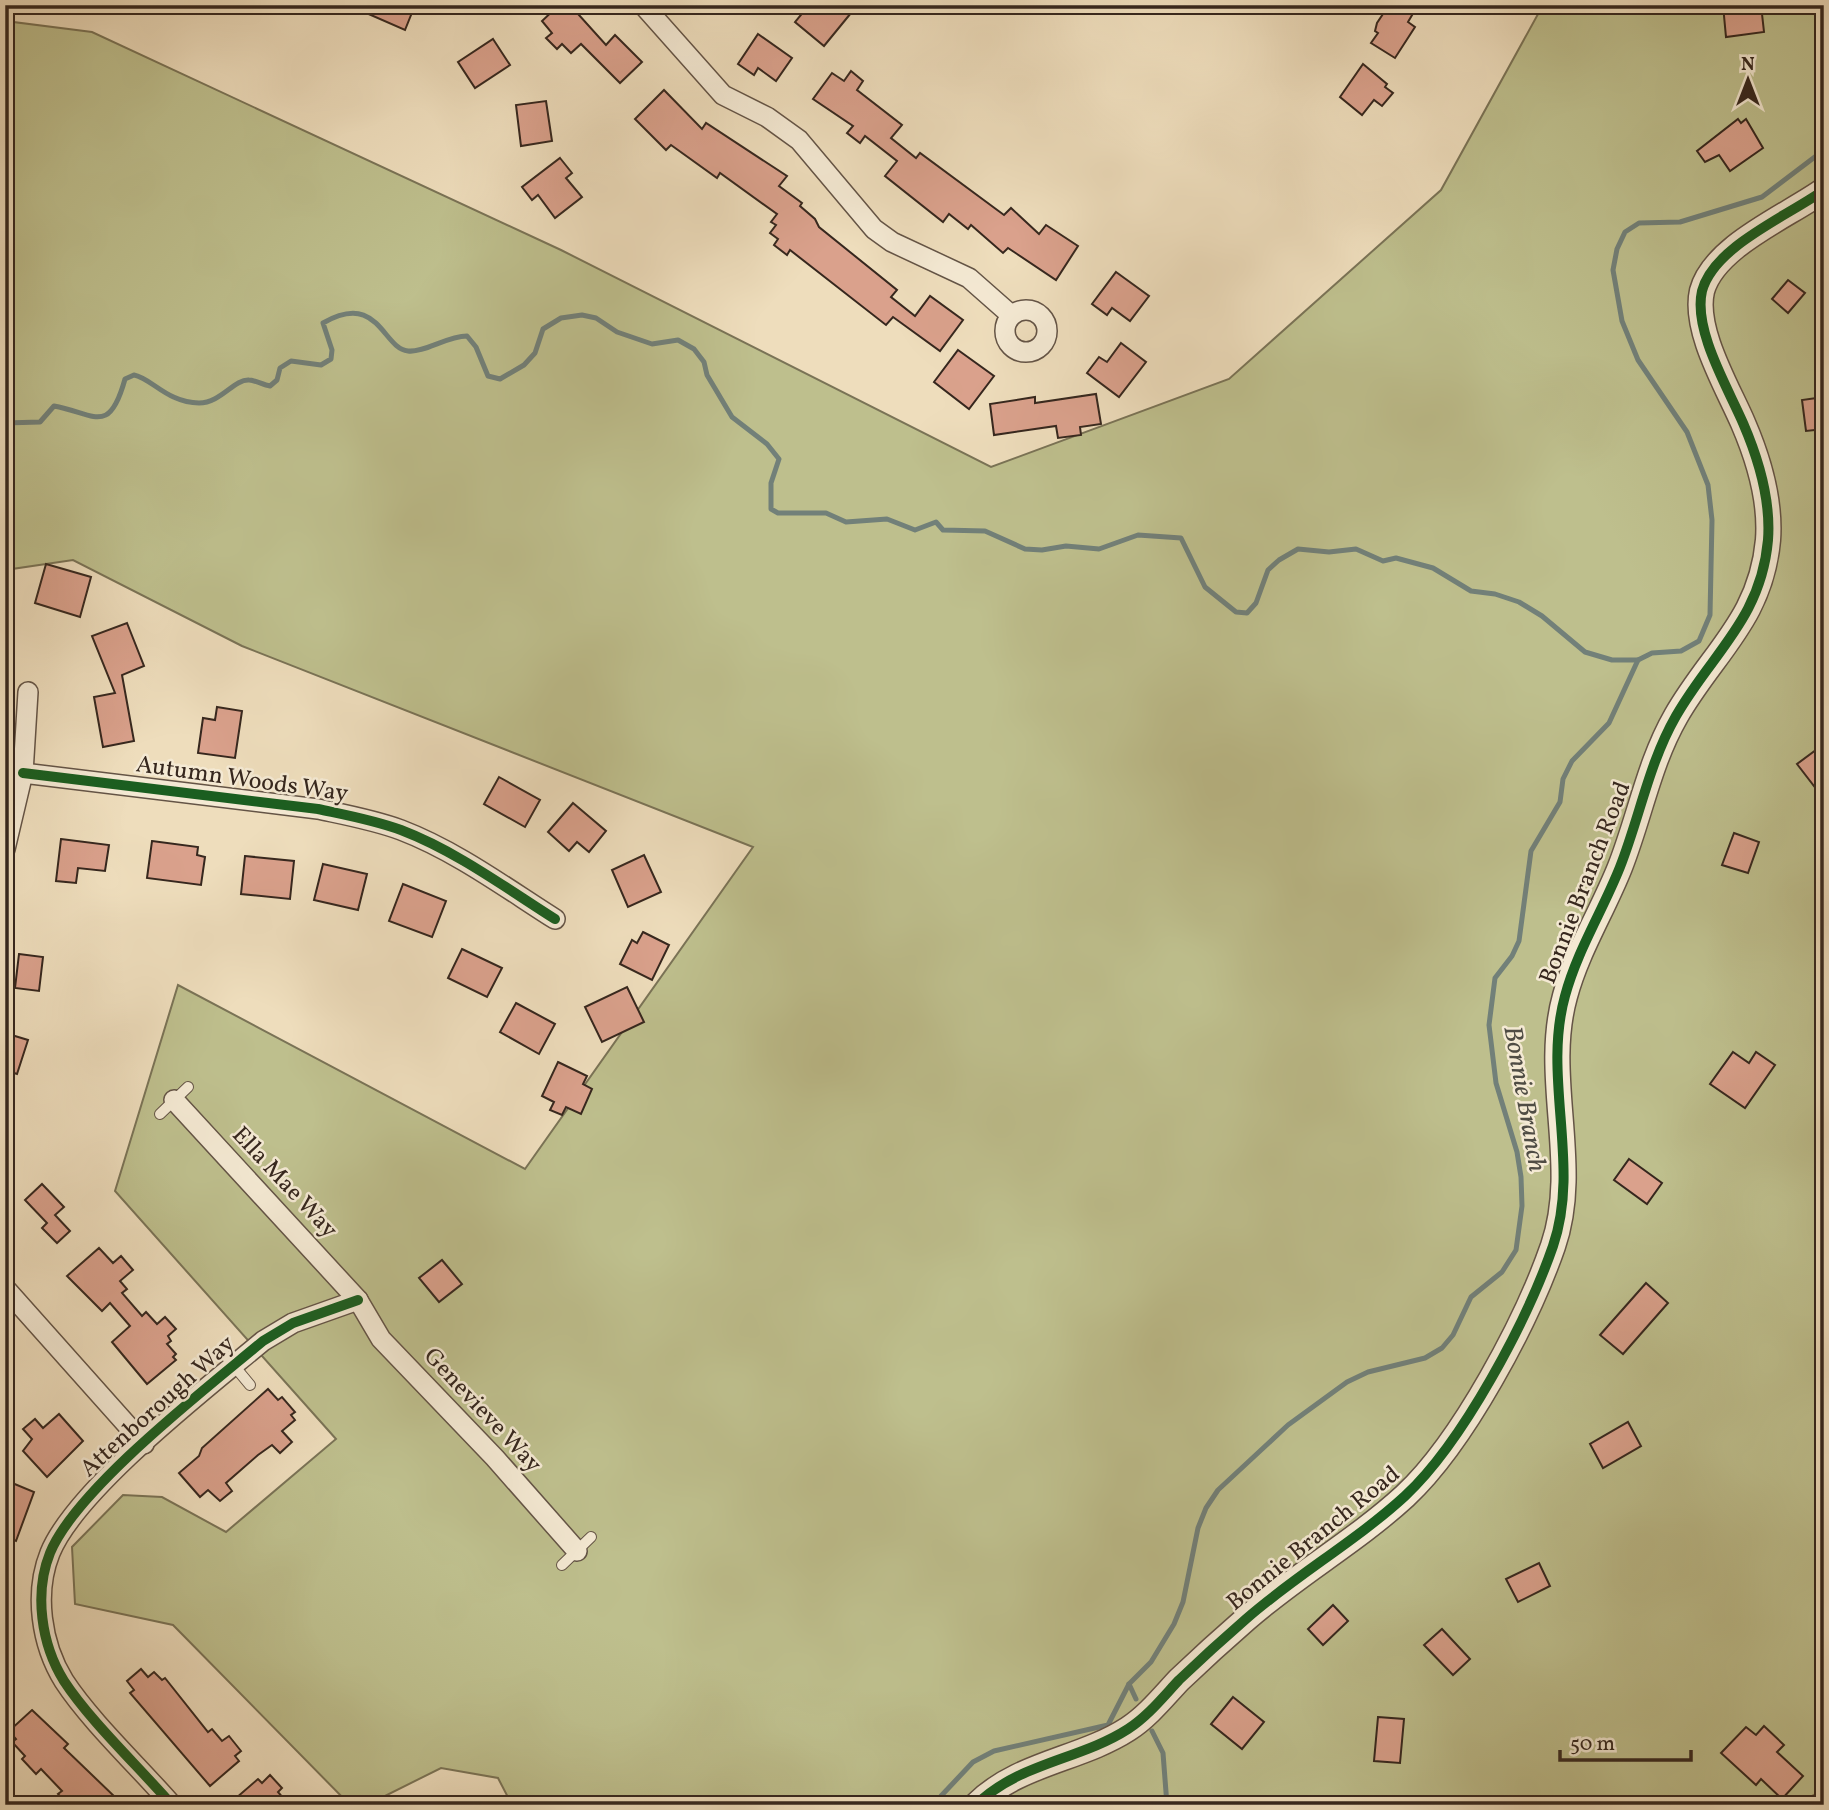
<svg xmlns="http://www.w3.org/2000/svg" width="1829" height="1810" viewBox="0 0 1829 1810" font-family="Vollkorn,serif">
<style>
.green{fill:#bebf8d;stroke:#7a7356;stroke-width:2}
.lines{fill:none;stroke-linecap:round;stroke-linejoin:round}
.stream{stroke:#728079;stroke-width:5}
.building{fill:#daa18c;stroke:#36271e;stroke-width:2}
.service-casing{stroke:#645446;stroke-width:12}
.minor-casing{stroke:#645446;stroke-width:22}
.tertiary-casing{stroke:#645446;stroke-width:27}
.service{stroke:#f4e9d3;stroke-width:10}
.minor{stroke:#f4e9d3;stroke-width:19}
.tertiary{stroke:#f4e9d3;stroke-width:24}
.cycleway-casing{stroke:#f4e9d3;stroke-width:15}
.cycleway{stroke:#1b5e20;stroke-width:10}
.labels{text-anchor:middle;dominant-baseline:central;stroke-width:5;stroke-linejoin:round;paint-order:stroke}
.street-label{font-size:24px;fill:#36271e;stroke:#f4e9d3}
.water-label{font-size:26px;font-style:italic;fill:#4f4c44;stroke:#f4e9d3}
</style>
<rect width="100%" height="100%" fill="#eeddbc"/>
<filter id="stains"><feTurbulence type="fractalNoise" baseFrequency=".00286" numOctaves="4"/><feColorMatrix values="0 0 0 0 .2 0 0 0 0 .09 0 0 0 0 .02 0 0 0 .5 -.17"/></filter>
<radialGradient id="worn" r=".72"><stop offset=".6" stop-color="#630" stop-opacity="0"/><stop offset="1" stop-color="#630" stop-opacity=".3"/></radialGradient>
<!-- green -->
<path class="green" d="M1543,5h281v1784l-28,16h-1284l-14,-27 -57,-10 -74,37h-17l-177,-180 -98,-21 -3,-57 51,-52 39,2 64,35 110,-93 -221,-248 63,-206 347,184 228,-322 -511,-201 -169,-86 -68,10v-549l87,11 469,218 430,217 238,-88 212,-189z"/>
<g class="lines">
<!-- stream -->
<g class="stream">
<path d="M5,423l35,-1 14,-16c40,7 55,31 71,-27l9,-4c17,3 34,28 65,28 22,0 35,-24 50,-23 6,0 14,5 21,6l7,-6 3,-12 11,-7 30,4 10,-6 1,-9 -9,-27c56,-32 59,25 85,28 16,2 39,-15 59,-15l9,11 12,29 12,3 24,-14 11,-12 8,-24 18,-11 21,-3 14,3 21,14 35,12 26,-4 16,9 10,13 3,13 25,42 35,27 12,15 -8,24v26l7,4h48l20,9 41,-3 28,11 21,-8 7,8 42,1 40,18 17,1 24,-4 33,3 39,-14 43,3 24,49 31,25 11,1 9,-10 12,-33 11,-10 19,-11 31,3 27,-3 27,12 13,-3 37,10 38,23 24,3 24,8 23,14 43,36 27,8h26"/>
<path d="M1129,1684l7,15"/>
<path d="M1152,1731l11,22 4,52"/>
<path d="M941,1796l32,-34 21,-11 114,-26 21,-41 22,-22 23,-38 9,-22 15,-74 8,-20 12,-18 70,-65 59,-43 21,-10 57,-14 17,-10 11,-13 18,-38 31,-25 14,-22 6,-44 -1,-29 -4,-25 -21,-69 -7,-58 6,-47 17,-22 7,-15 12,-90 29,-49 3,-23 9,-18 37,-38 29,-63 14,-7 29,-2 18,-10 11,-26 2,-95 -4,-35 -21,-53 -49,-72 -16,-39 -9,-51 4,-21 8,-17 14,-9 41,-1 82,-25 62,-47"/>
</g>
</g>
<!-- building -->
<g class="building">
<path d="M348,5h67l-10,25z"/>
<path d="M559,5h11l36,40 9,-10 27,27 -22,21 -39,-39 -10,9 -9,-9 -5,5 -11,-11 6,-5 -10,-12z"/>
<path d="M809,5h33l9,8 -27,33 -29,-24z"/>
<path d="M1389,5h29l-10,17 7,5 -20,31 -24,-15 7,-10 -3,-2 2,-8z"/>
<path d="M1723,5h38l3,27 -38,5z"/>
<path d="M758,34l34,24 -16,23 -18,-13 -4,7 -16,-11z"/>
<path d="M493,39l17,26 -35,23 -17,-26z"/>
<path d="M1363,64l24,20 -2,3 8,6 -11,13 -8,-6 -12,15 -22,-18z"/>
<path d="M851,71l12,10 -6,9 45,35 -11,13 25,20 4,-5 84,62 7,-7 28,26 7,-9 32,21 -22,34 -48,-32 -5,5 -32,-28 -3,4 -19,-15 -6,8 -58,-46 12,-15 -32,-25 -5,7 -13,-10 6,-7 -40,-27 19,-26 12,8z"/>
<path d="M664,90l38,39 4,-6 81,53 -8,10 23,17 -2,3 15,13 4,8 78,63 -6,7 24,19 15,-20 33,24 -23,31 -47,-34 -7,8 -96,-75 -3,5 -13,-10 4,-6 -8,-6 6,-8 -5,-3 6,-8 -57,-41 -3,5 -46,-33 -5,5 -31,-31z"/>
<path d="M546,101l6,40 -31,5 -5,-41z"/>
<path d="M1738,119l3,4 5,-4 17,29 -33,23 -11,-16 -14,7 -8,-11z"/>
<path d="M560,158l12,15 -6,5 16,19 -27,21 -17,-23 -6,5 -10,-13z"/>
<path d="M1116,272l33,24 -19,25 -18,-13 -5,7 -15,-11z"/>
<path d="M1788,280l17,13 -17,20 -16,-14z"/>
<path d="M1121,343l25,19 -27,35 -32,-24 12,-16 8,5z"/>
<path d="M958,350l36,26 -25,33 -35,-27z"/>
<path d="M1096,394l5,30 -21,3 1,8 -23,3 -2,-12 -62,9 -4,-31 45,-7v6z"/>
<path d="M1824,397v32l-18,2 -4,-31z"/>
<path d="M46,564l45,13 -11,40 -45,-14z"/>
<path d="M127,623l17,43 -22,9 12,66 -31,6 -9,-50 21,-4 -23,-57z"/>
<path d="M217,707l25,4 -7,47 -37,-5 5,-35 12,2z"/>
<path d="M1824,744v55l-27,-35z"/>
<path d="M499,777l41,23 -15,27 -41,-23z"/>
<path d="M573,803l33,28 -17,21 -12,-10 -8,9 -21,-19z"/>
<path d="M1734,833l25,9 -11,31 -26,-8z"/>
<path d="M61,839l48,6 -4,26 -27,-3 -2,15 -20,-2z"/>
<path d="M152,841l46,6 -1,8 8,2 -4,28 -54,-7z"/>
<path d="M644,855l17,37 -33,15 -16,-37z"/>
<path d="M245,856l49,5 -4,38 -49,-5z"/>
<path d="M323,864l44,10 -9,36 -44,-10z"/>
<path d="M403,884l43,17 -14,36 -43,-16z"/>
<path d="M643,932l26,13 -17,35 -32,-16 12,-24 5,3z"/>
<path d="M462,949l40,19 -15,29 -39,-19z"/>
<path d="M19,954l24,3 -4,34 -24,-3z"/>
<path d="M627,987l17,35 -42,20 -17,-35z"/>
<path d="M516,1003l39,21 -16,30 -39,-22z"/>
<path d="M5,1033l23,7 -11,34 -12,-4z"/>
<path d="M1733,1052l16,11 7,-11 19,13 -30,43 -35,-24z"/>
<path d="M558,1062l29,14 -4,8 9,5 -11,25 -15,-7 -4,8 -12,-5 4,-8 -12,-6z"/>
<path d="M1629,1159l33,24 -15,21 -33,-24z"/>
<path d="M42,1184l22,23 -9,8 15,16 -13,12 -15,-15 5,-5 -22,-23z"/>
<path d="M99,1248l14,15 8,-7 12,14 -13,11 7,8 -5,4 20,23 4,-4 11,12 8,-7 11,12 -8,7 3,5 -4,3 9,10 -3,3 3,3 -29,24 -35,-42 18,-16 -20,-23 -8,8 -35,-35z"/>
<path d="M442,1260l20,24 -23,18 -20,-24z"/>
<path d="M1646,1283l22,20 -45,51 -23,-19z"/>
<path d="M268,1389l10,11 4,-3 13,15 -4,3 4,5 -13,11 10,11 -12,11 -8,-8 -14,10 -32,28 6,8 -12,10 -12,-11 -8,7 -21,-24 20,-17 3,-8z"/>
<path d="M59,1414l24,27 -36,36 -24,-26 9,-12 -9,-10 12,-10 8,9z"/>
<path d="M1628,1422l13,24 -38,22 -13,-24z"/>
<path d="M5,1480l29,12 -18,49 -11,-5z"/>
<path d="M1539,1563l11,23 -32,16 -12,-23z"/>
<path d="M1333,1605l15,16 -25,24 -15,-16z"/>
<path d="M1442,1629l28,30 -17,16 -29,-30z"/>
<path d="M141,1669l7,8 6,-5 8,8 3,-2 43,54 4,-3 10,12 7,-5 12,15 -6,5 4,5 -29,25 -80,-93 4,-3 -7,-9z"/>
<path d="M1233,1697l31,25 -22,27 -31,-25z"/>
<path d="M32,1710l36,34 -4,4 52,50 -7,7h-41l-10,-11 4,-3 -21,-22 -5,5 -14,-15 3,-3 -13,-14 4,-3 -7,-8z"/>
<path d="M1378,1717l26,2 -4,44 -26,-2z"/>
<path d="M1764,1726l20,19 -7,7 26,24 -21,23 -21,-20 -5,6 -35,-32 25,-26 10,8z"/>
<path d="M270,1775l12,13 -4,4 11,13h-61l30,-26 4,4z"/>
</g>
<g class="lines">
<!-- service casing -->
<g class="service-casing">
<g id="service">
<path d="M160,1114l28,-27"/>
<path d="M221,1350l29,35"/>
<path d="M562,1565l29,-28"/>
</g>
</g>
<!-- minor casing -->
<g class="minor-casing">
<g id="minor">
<path d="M643,5l80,90 44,22 32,23 75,89 18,13 77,36 42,37"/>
<circle cx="1026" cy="331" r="21"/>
<path d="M23,773l295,36c28,6 56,11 83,21 55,21 105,58 154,89"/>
<path d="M5,849l18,-76 5,-81"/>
<path d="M174,1100l184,200 23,39 114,119 82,93"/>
<path d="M5,1288l139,156"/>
<path d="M172,1805c-32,-37 -82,-84 -108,-124 -23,-37 -30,-88 -14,-128 26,-64 157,-165 213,-212l30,-18 65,-23"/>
</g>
</g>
<!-- tertiary casing -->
<g class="tertiary-casing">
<path id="tertiary" d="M976,1805c42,-42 104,-45 152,-76 20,-13 35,-32 51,-49 22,-21 44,-41 67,-61 50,-44 110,-78 159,-123 58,-54 122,-175 148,-250 28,-81 -11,-168 12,-250 12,-45 38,-86 55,-129 20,-51 29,-104 56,-151 36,-63 85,-97 92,-176 3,-40 -9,-80 -25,-117 -15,-35 -50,-93 -41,-132 12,-45 86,-75 122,-101"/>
</g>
<!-- service -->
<use href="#service" class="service"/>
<!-- minor -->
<use href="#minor" class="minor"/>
<!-- tertiary -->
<use href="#tertiary" class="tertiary"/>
<!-- cycleway casing -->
<g class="cycleway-casing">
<g id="cycleway">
<path d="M23,773l295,36c28,6 56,11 83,21 55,21 105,58 154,89"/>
<path d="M172,1805c-32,-37 -82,-84 -108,-124 -23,-37 -30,-88 -14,-128 26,-64 157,-165 213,-212l30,-18 65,-23"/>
<path d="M976,1805c42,-42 104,-45 152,-76 20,-13 35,-32 51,-49 22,-21 44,-41 67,-61 50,-44 110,-78 159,-123 58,-54 122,-175 148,-250 28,-81 -11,-168 12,-250 12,-45 38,-86 55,-129 20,-51 29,-104 56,-151 36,-63 85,-97 92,-176 3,-40 -9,-80 -25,-117 -15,-35 -50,-93 -41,-132 12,-45 86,-75 122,-101"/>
</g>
</g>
<!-- cycleway -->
<use href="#cycleway" class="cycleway"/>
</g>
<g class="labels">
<!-- street labels -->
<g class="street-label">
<text transform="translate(242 780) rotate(8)">Autumn Woods Way</text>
<text transform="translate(1586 883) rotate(-69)">Bonnie Branch Road</text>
<text transform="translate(284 1183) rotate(47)">Ella Mae Way</text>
<text transform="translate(158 1407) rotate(-42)">Attenborough Way</text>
<text transform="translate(482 1411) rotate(47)">Genevieve Way</text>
<text transform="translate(1314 1539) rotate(-39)">Bonnie Branch Road</text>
</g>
<!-- water labels -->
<g class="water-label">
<text transform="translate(1524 1099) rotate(80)">Bonnie Branch</text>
</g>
</g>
<!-- margin -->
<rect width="1829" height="1810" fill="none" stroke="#eeddbc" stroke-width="28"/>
<rect x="7" y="7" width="1815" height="1796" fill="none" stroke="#36271e" stroke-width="3.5"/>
<rect x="14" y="14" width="1801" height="1782" fill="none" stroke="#36271e" stroke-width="2"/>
<!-- north arrow -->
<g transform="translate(1748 80)" stroke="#f4e9d3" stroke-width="5" paint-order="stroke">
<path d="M0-5L12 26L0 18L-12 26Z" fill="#36271e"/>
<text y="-10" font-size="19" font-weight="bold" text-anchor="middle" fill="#36271e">N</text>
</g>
<!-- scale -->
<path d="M1560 1750v10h131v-10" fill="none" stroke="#36271e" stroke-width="3.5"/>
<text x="1570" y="1750" font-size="21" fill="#36271e" stroke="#f4e9d3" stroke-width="5" paint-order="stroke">50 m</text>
<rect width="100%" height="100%" filter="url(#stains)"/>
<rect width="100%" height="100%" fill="url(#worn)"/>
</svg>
